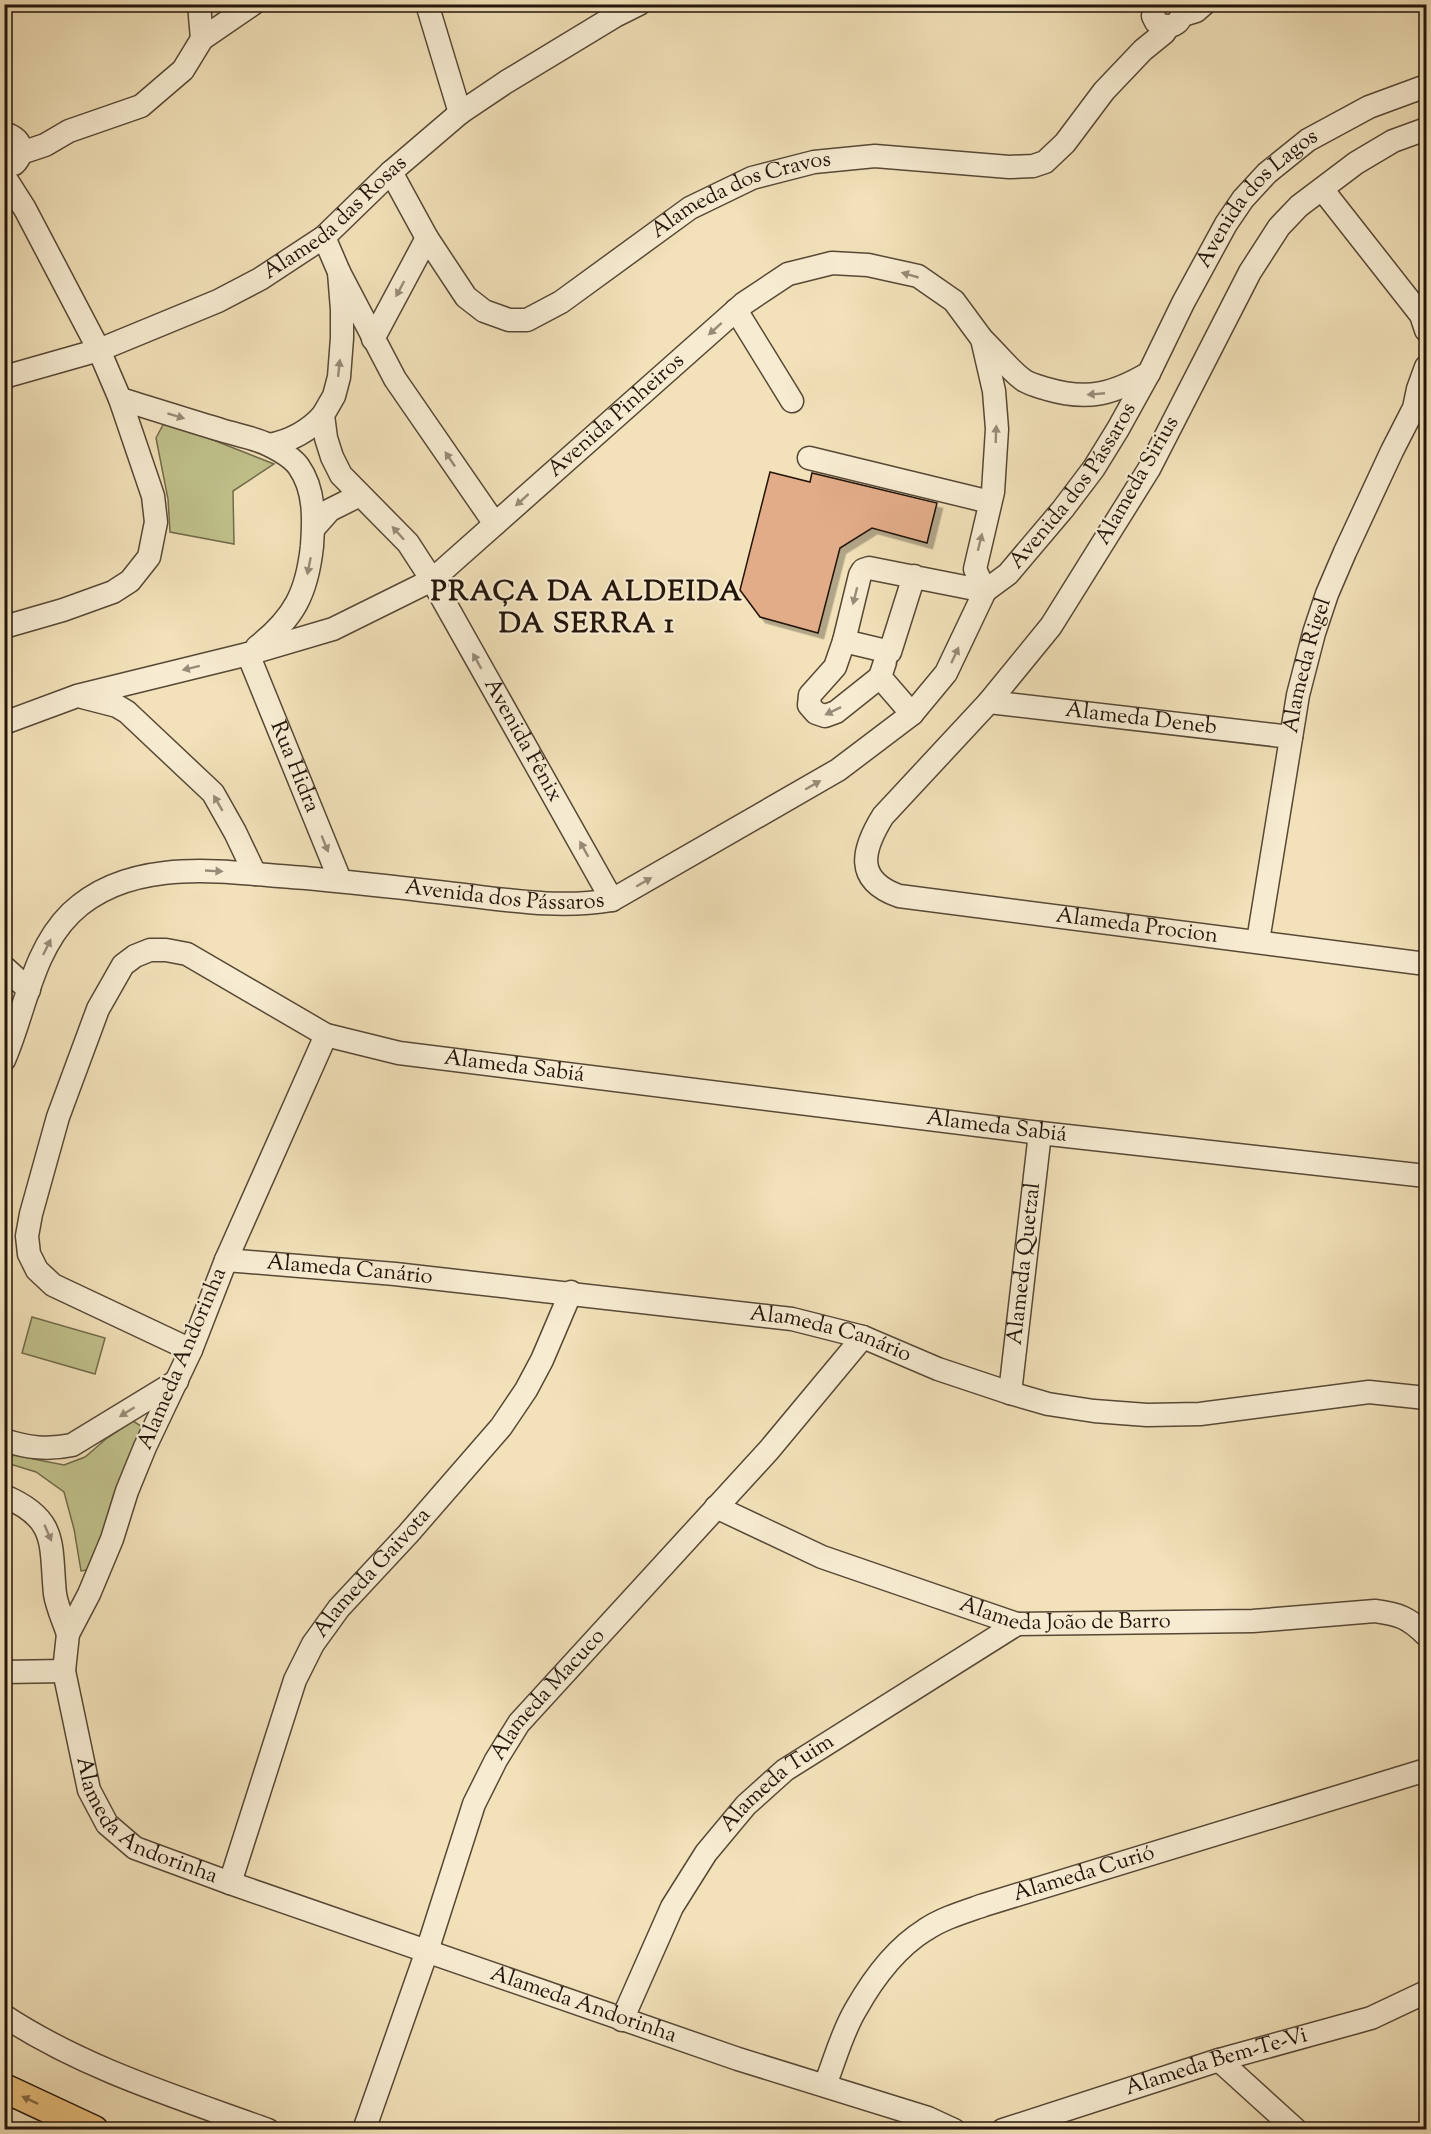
<svg xmlns="http://www.w3.org/2000/svg" width="1431" height="2134" viewBox="0 0 1431 2134" font-family="'Sorts Mill Goudy',serif">
<style>
.green{fill:#c0c18b;stroke:#726b4b;stroke-width:1.5}
.building{fill:#e2ac88;stroke:#23150b;stroke-width:1.5;filter:url(#shadow)}
.lines{fill:none;stroke-linecap:round;stroke-linejoin:round}
.minor-casing{stroke:#574836;stroke-width:25}
.major-casing{stroke:#23150b;stroke-width:31}
.minor{stroke:#f7ecd2;stroke-width:22}
.major{stroke:#e9c07c;stroke-width:28}
.oneway{fill:#988b78}
.oneway2{fill:#866a44}
.labels{text-anchor:middle;dominant-baseline:central;stroke-width:4.5;stroke-linejoin:round;paint-order:stroke}
.street-label{font-size:22px;fill:#23150b;stroke:#f7ecd2}
.district-label{font-size:28px;font-weight:bold;letter-spacing:1.5px;fill:#23150b;stroke:#f7ecd2}
</style>
<defs>
<filter id="shadow"><feDropShadow dx="5.5" dy="5.5" stdDeviation="0" flood-color="#0004"/></filter>
</defs>
<rect width="100%" height="100%" fill="#f2e1b9"/>
<filter id="stains"><feTurbulence type="fractalNoise" baseFrequency=".00333" numOctaves="4"/><feColorMatrix values="0 0 0 0 .2 0 0 0 0 .09 0 0 0 0 .02 0 0 0 .5 -.17"/></filter>
<radialGradient id="worn" r=".72"><stop offset=".6" stop-color="#630" stop-opacity="0"/><stop offset="1" stop-color="#630" stop-opacity=".3"/></radialGradient>
<!-- green -->
<g class="green">
<path d="M165,421l109,43 -41,27 1,53 -64,-12 -2,-33 -12,-61z"/>
<path d="M32,1317l73,21 -10,36 -73,-21z"/>
<path d="M133,1421l11,7 -31,69 -21,72 -11,2 -7,-42 -10,-37 -28,-20 -26,-8 3,-9 51,10 21,-8 21,-18z"/>
</g>
<!-- building -->
<path class="building" d="M770,472l40,10 2,-9 125,30 -10,40 -55,-15 -32,20 -22,85 -58,-16 -20,-27z"/>
<g class="lines">
<!-- minor casing -->
<g class="minor-casing">
<g id="minor">
<path d="M199,4l3,35"/>
<path d="M427,4l33,109"/>
<path d="M1155,4l-2,12 3,6c14,10 31,0 24,-18"/>
<path d="M1183,15l13,-4 8,-7"/>
<path id="s1" d="M1426,129l-33,12 -37,22 -57,43 -20,21 -29,45 -101,197 -98,157 -62,76 -106,114c-21,34 -29,64 16,80l527,68"/>
<path d="M4,134c16,2 23,18 10,30"/>
<path d="M21,153l24,-8 24,-14 72,-25 42,-36 19,-31 51,-35"/>
<path id="s2" d="M391,172l36,66 39,59 18,14 25,9h18l34,-18 129,-94 62,-30 62,-16 61,-6 134,11 24,-1 12,-4 20,-19 39,-52 39,-41 21,-17 4,-6"/>
<path d="M4,176l21,33 74,141 21,49 33,97 3,26 -7,35 -19,24 -17,11 -50,18 -59,17"/>
<path d="M1322,189l99,126 5,15"/>
<path d="M324,237l15,35 56,107 100,145"/>
<path id="s3" d="M339,272l3,38v28l-3,39 -5,19 -11,19 3,23 6,19 9,18 67,68 24,37 180,320"/>
<path d="M736,310l56,91"/>
<path d="M373,339l54,-101"/>
<path d="M982,339c12,11 30,34 43,42 7,4 16,6 22,8 41,12 66,5 102,-16"/>
<path id="s4" d="M4,377l95,-27 119,-49 42,-22 64,-42 67,-65 69,-59 46,-31 109,-66 24,-12"/>
<path d="M120,399c34,10 67,21 101,31 16,5 34,8 48,15 10,5 24,13 30,22 16,23 15,52 13,79 -5,47 -18,72 -55,101"/>
<path d="M269,445c21,-4 39,-13 54,-30"/>
<path d="M809,458l181,44"/>
<path d="M314,528l16,-18 30,-15"/>
<path d="M914,576l-24,76 -46,-11 16,-66 3,-5 6,-2 116,23"/>
<path d="M844,641l-9,26 -25,28 -1,10 7,8 9,3 11,-4 44,-35"/>
<path id="s5" d="M248,654l92,226"/>
<path d="M885,662l-5,15 32,37"/>
<path d="M82,697l35,9 10,6 86,81 22,39 20,42"/>
<path id="s6" d="M989,702l302,35"/>
<path id="s7" d="M4,723l73,-27 171,-42 85,-25 99,-49 311,-276 45,-30 44,-11 36,2 50,11 36,25 28,38 12,52 3,38 -4,63 -18,77 10,22"/>
<path id="s8" d="M1258,941l40,-246 16,-62 13,-39 18,-42 47,-101 22,-43 4,-19 8,-22"/>
<path d="M4,967l25,23"/>
<path id="s9" d="M326,1035l-100,225 -35,90 -46,97 -18,44 -15,48 -23,55 -21,40 -4,37 25,119 18,34 28,24 95,35 508,176 190,59 26,12"/>
<path id="s10" d="M4,1060c21,-48 28,-109 67,-147 55,-53 139,-43 208,-37 58,4 117,11 176,18 54,6 103,15 157,6l226,-130 74,-56 34,-41 39,-82 23,-17 55,-65 31,-41 24,-39 31,-56 34,-70 43,-79 17,-25 24,-26 41,-33 61,-33 57,-21"/>
<path id="s11" d="M226,1260l169,14 397,45 71,18 75,32 72,24 38,11 46,7 53,4 53,-1 169,-22 57,6"/>
<path id="s12" d="M191,1350l-138,-65 -16,-15 -8,-16 -2,-18 4,-22 27,-97 40,-108 25,-44 12,-9 15,-6h16l21,4 139,81 73,18 641,80 386,43"/>
<path id="s13" d="M1010,1393l30,-260"/>
<path d="M4,1440c24,8 44,10 68,5l105,-64"/>
<path d="M4,1496c55,23 46,49 51,98 2,13 9,28 13,40"/>
<path id="s14" d="M716,1507l106,50 195,67 236,-3 122,-10c24,3 34,7 51,24"/>
<path d="M4,1672l60,-1"/>
<path id="s15" d="M230,1883l65,-203 18,-36 26,-36 69,-74 93,-107 25,-37 16,-30 29,-68"/>
<path d="M4,2016c81,53 173,81 264,114"/>
<path id="s16" d="M622,2020l50,-113 34,-54 40,-48 39,-35 232,-146"/>
<path d="M1219,2060l77,70"/>
<path id="s17" d="M825,2085c10,-25 17,-53 31,-76 17,-30 40,-61 69,-79 18,-12 39,-18 59,-25l442,-135"/>
<path id="s18" d="M364,2130l63,-179 47,-147 22,-44 23,-37 250,-273 94,-113"/>
<path id="s19" d="M1003,2130l216,-70 152,-42 55,-26"/>
</g>
</g>
<!-- major casing -->
<g class="major-casing">
<path id="major" d="M4,2088l90,42"/>
</g>
<!-- minor -->
<use href="#minor" class="minor"/>
<!-- major -->
<use href="#major" class="major"/>
</g>
<!-- one-way arrows -->
<defs><path id="oneway-solid" d="M-6-.8H1V-3.2L6.5 0L1 3.2V.8H-6Z" transform="scale(1.5)"/></defs>
<g class="oneway">
<use href="#oneway-solid" transform="translate(910 275) rotate(-164)"/>
<use href="#oneway-solid" transform="translate(400 289) rotate(118)"/>
<use href="#oneway-solid" transform="translate(715 329) rotate(138)"/>
<use href="#oneway-solid" transform="translate(339 368) rotate(-84)"/>
<use href="#oneway-solid" transform="translate(1096 394) rotate(175)"/>
<use href="#oneway-solid" transform="translate(176 416) rotate(17)"/>
<use href="#oneway-solid" transform="translate(996 434) rotate(-88)"/>
<use href="#oneway-solid" transform="translate(450 459) rotate(-124)"/>
<use href="#oneway-solid" transform="translate(522 500) rotate(138)"/>
<use href="#oneway-solid" transform="translate(398 533) rotate(-132)"/>
<use href="#oneway-solid" transform="translate(980 542) rotate(-76)"/>
<use href="#oneway-solid" transform="translate(309 566) rotate(101)"/>
<use href="#oneway-solid" transform="translate(855 596) rotate(104)"/>
<use href="#oneway-solid" transform="translate(955 655) rotate(-65)"/>
<use href="#oneway-solid" transform="translate(477 661) rotate(-119)"/>
<use href="#oneway-solid" transform="translate(191 668) rotate(166)"/>
<use href="#oneway-solid" transform="translate(833 711) rotate(154)"/>
<use href="#oneway-solid" transform="translate(813 785) rotate(-30)"/>
<use href="#oneway-solid" transform="translate(218 803) rotate(-120)"/>
<use href="#oneway-solid" transform="translate(325 844) rotate(68)"/>
<use href="#oneway-solid" transform="translate(584 849) rotate(-119)"/>
<use href="#oneway-solid" transform="translate(214 871) rotate(3)"/>
<use href="#oneway-solid" transform="translate(644 882) rotate(-30)"/>
<use href="#oneway-solid" transform="translate(47 947) rotate(-64)"/>
<use href="#oneway-solid" transform="translate(127 1412) rotate(148)"/>
<use href="#oneway-solid" transform="translate(48 1533) rotate(66)"/>
</g>
<use class="oneway2" href="#oneway-solid" transform="translate(30 2100) rotate(-155)"/>
<g class="labels">
<!-- street labels -->
<g class="street-label">
<text stroke="none"><textPath href="#s2" startOffset="464">Alameda dos Cravos</textPath></text>
<text stroke="none"><textPath href="#s10" startOffset="1696">Avenida dos Lagos</textPath></text>
<text stroke="none"><textPath href="#s4" startOffset="372">Alameda das Rosas</textPath></text>
<text stroke="none"><textPath href="#s7" startOffset="700">Avenida Pinheiros</textPath></text>
<text transform="translate(1138 481) rotate(-60)">Alameda Sirius</text>
<text stroke="none"><textPath href="#s10" startOffset="1352">Avenida dos Pássaros</textPath></text>
<text stroke="none"><textPath href="#s8" startOffset="280">Alameda Rigel</textPath></text>
<text stroke="none"><textPath href="#s6" startOffset="153">Alameda Deneb</textPath></text>
<text stroke="none"><textPath href="#s3" startOffset="534">Avenida Fênix</textPath></text>
<text stroke="none"><textPath href="#s5" startOffset="122">Rua Hidra</textPath></text>
<text stroke="none"><textPath href="#s10" startOffset="608">Avenida dos Pássaros</textPath></text>
<text stroke="none"><textPath href="#s1" startOffset="1232">Alameda Procion</textPath></text>
<text stroke="none"><textPath href="#s12" startOffset="920">Alameda Sabiá</textPath></text>
<text stroke="none"><textPath href="#s12" startOffset="1406">Alameda Sabiá</textPath></text>
<text stroke="none"><textPath href="#s13" startOffset="130">Alameda Quetzal</textPath></text>
<text stroke="none"><textPath href="#s11" startOffset="124">Alameda Canário</textPath></text>
<text stroke="none"><textPath href="#s11" startOffset="610">Alameda Canário</textPath></text>
<text transform="translate(183 1359) rotate(-67)">Alameda Andorinha</text>
<text stroke="none"><textPath href="#s15" startOffset="346">Alameda Gaivota</textPath></text>
<text stroke="none"><textPath href="#s14" startOffset="370">Alameda João de Barro</textPath></text>
<text stroke="none"><textPath href="#s18" startOffset="477">Alameda Macuco</textPath></text>
<text stroke="none"><textPath href="#s16" startOffset="288">Alameda Tuim</textPath></text>
<text stroke="none"><textPath href="#s9" startOffset="876">Alameda Andorinha</textPath></text>
<text stroke="none"><textPath href="#s17" startOffset="357">Alameda Curió</textPath></text>
<text stroke="none"><textPath href="#s9" startOffset="1362">Alameda Andorinha</textPath></text>
<text stroke="none"><textPath href="#s19" startOffset="224">Alameda Bem-Te-Vi</textPath></text>
</g>
<!-- district labels -->
<g class="district-label">
<text x="587" y="593">PRAÇA DA ALDEIDA<tspan x="587" dy="32">DA SERRA 1</tspan></text>
</g>
</g>
<!-- margin -->
<rect width="1431" height="2134" fill="none" stroke="#f2e1b9" stroke-width="24"/>
<rect x="6" y="6" width="1419" height="2122" fill="none" stroke="#23150b" stroke-width="3"/>
<rect x="12" y="12" width="1407" height="2110" fill="none" stroke="#23150b" stroke-width="1.5"/>
<rect width="100%" height="100%" filter="url(#stains)"/>
<rect width="100%" height="100%" fill="url(#worn)"/>
</svg>
